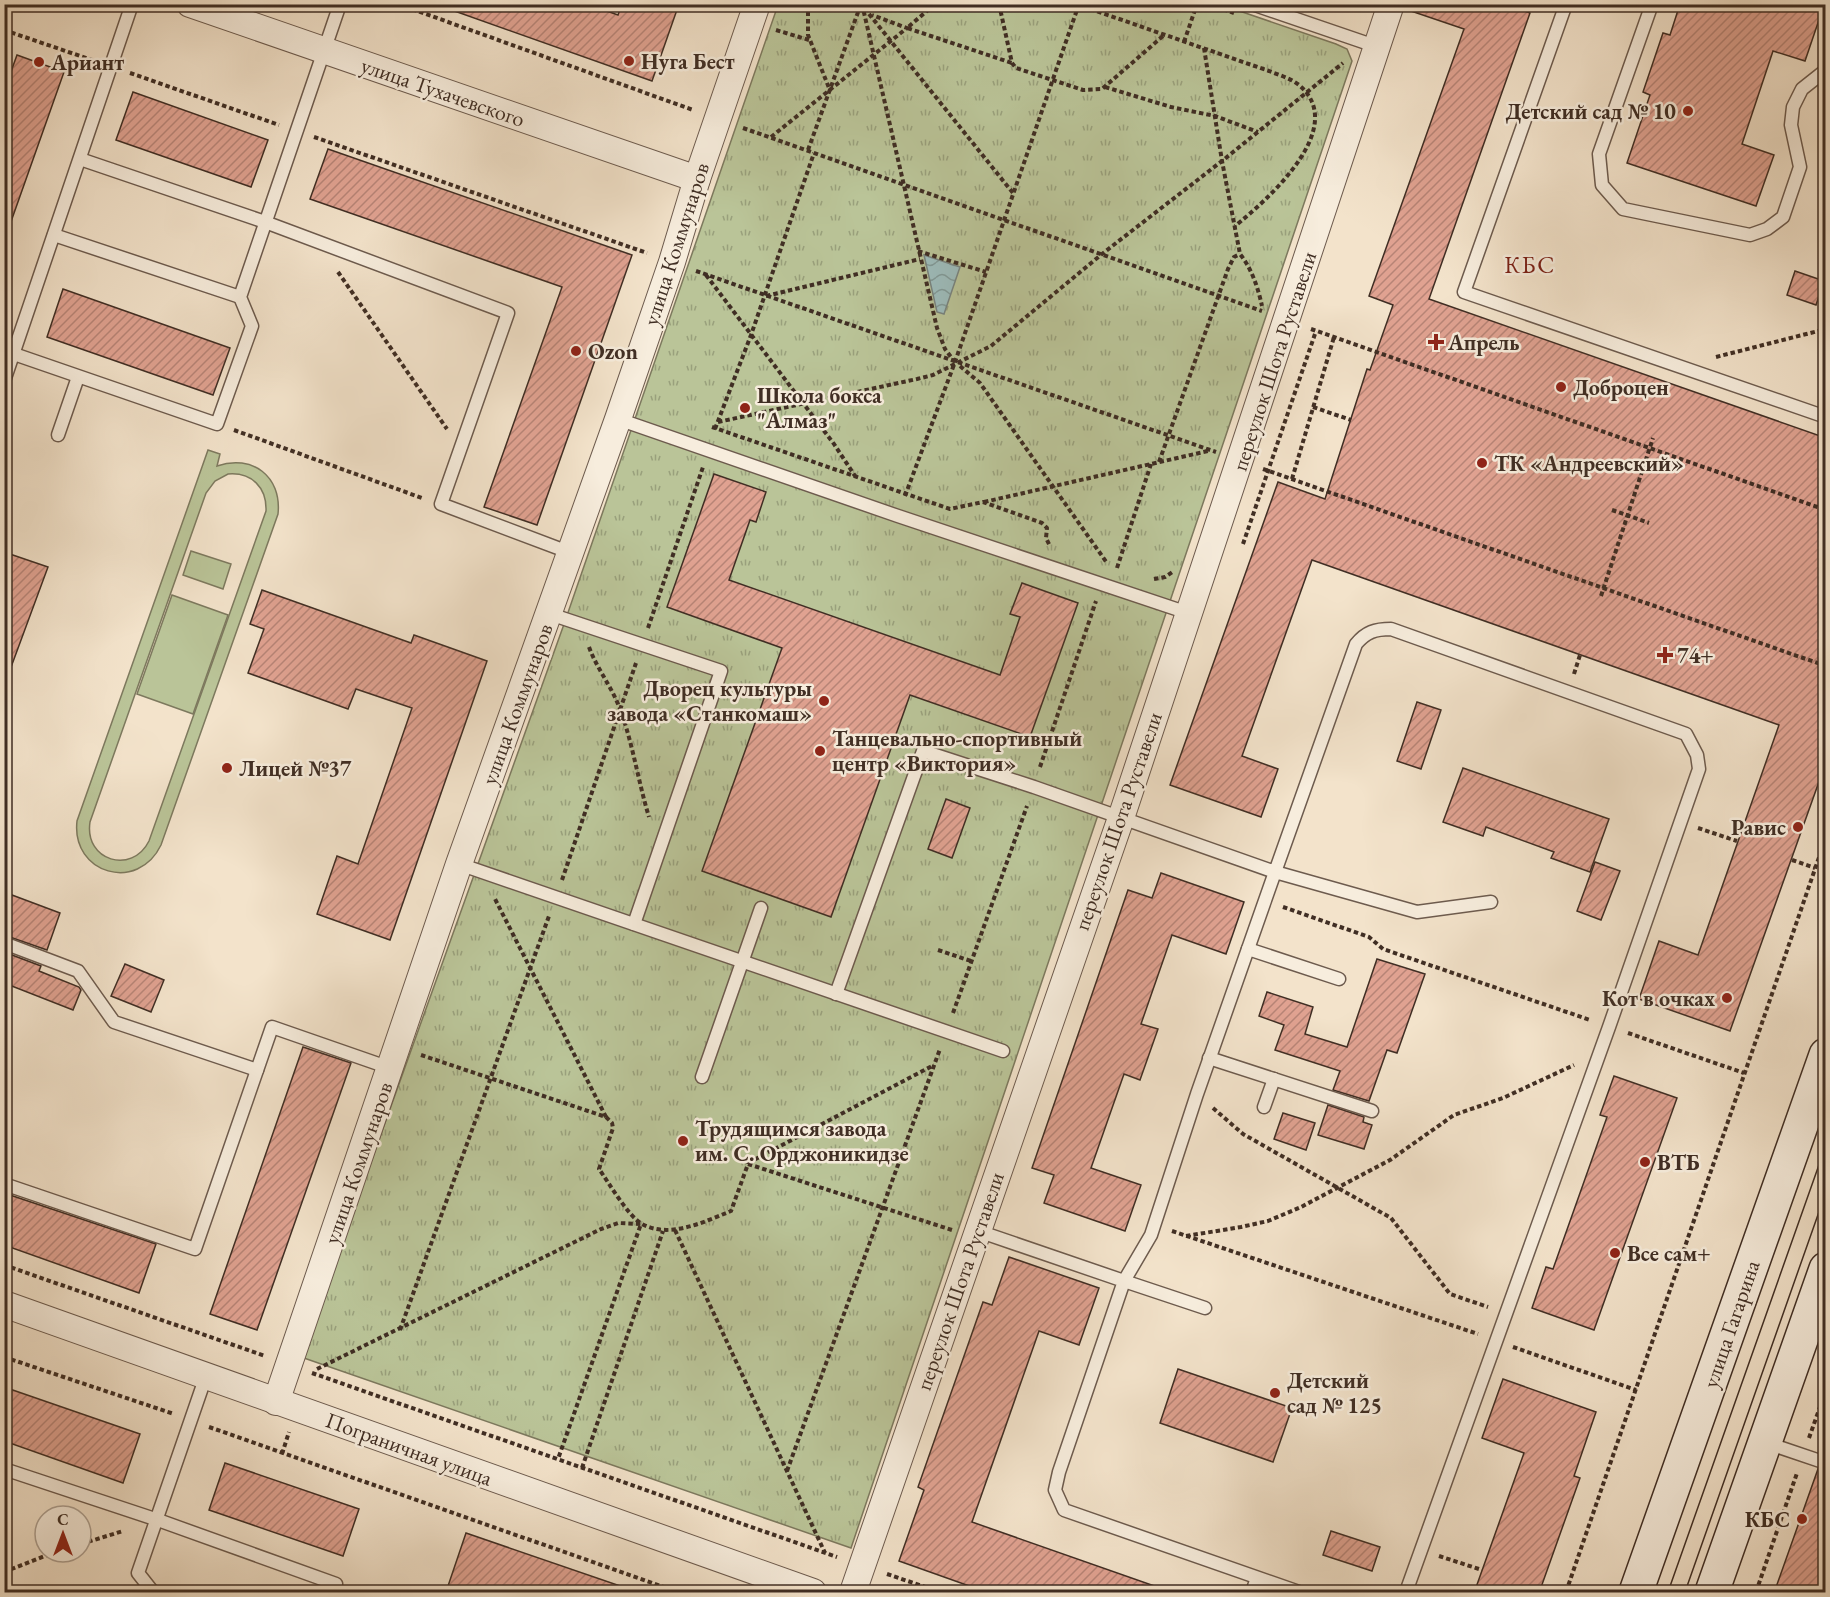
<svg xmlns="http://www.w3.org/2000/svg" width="1830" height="1597" viewBox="0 0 1830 1597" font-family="'EB Garamond',serif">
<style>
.green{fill:#bac498;stroke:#7d795e;stroke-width:1.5;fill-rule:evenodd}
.park{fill:url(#park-tufts);stroke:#7d795e;stroke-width:1.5}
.water{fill:url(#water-waves);stroke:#788480;stroke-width:1.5}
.building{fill:url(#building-hatch);stroke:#402e24;stroke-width:1.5}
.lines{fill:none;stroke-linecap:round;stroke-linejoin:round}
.lane-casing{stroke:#6d5b4e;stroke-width:15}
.street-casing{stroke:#6d5b4e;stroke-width:28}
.secondary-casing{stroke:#402e24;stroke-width:36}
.path{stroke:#402e24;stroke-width:4;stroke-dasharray:4.5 3;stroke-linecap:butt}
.lane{stroke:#f7eddd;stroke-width:12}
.street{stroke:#f7eddd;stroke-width:26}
.secondary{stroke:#f7eddd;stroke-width:33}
.tram{stroke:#402e24;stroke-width:1.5}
.poi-dot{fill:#8f2418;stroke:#f7eddd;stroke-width:2}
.labels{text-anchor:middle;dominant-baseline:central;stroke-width:5;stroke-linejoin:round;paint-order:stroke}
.poi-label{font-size:22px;font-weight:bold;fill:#402e24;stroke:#f7eddd;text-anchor:start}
.street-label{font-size:22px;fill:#402e24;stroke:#f7eddd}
.neighbourhood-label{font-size:24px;letter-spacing:1.5px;fill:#7a1f14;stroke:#f7eddd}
</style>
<defs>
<pattern id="park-tufts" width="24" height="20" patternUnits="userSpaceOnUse" patternTransform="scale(1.5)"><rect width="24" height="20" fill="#bac498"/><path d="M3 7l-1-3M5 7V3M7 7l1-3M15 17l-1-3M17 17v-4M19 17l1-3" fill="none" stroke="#99a07c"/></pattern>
<pattern id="water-waves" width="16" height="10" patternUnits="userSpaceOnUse" patternTransform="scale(1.5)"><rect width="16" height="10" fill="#9dbdbd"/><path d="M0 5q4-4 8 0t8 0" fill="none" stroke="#819a99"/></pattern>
<pattern id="building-hatch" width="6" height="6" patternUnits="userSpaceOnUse" patternTransform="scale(1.5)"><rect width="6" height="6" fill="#e0a291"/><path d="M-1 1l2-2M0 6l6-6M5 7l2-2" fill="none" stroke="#b78476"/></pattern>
</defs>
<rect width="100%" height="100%" fill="#f3e3cb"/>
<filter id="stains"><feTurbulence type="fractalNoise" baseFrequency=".00333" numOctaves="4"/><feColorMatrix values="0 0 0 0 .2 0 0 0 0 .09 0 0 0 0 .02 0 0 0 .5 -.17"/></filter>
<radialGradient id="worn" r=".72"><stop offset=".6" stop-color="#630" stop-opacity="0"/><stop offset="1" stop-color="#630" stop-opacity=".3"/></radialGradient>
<!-- green -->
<g class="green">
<path d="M208,450l12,4 -3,12c35,-12 65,10 61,48l-117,331c-23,48 -90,29 -84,-24zM228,474c24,-2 39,14 38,37l-117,330c-17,34 -65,20 -59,-19l116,-329 9,-12z"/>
<path d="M191,551l40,13 -8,25 -40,-14z"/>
<path d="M172,595l56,20 -35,99 -56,-20z"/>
</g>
<!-- park -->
<path class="park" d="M778,5h444l114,39 11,5 5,12 -501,1487 -550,-191 262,-730z"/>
<!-- water -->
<path class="water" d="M924,255l36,12 -16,47 -7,-2z"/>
<!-- building -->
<g class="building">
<path d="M447,4h140l31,11 4,-11h57l-27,77 -206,-73z"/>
<path d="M1406,4h100l24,9 -101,286 397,139v324l-96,269 -91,-32 20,-58 39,14 81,-230 -467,-165 -70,196 36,13 -17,48 -91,-32 108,-303 47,17 42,-130 3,1 23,-65 -24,-9 95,-267 -59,-20z"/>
<path d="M1680,4h124l18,7 -17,50 -32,-10 -31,93 32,11 -18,51 -129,-43 23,-68 -7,-3 20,-59 7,2z"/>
<path d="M17,55l47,17 -56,158 -4,-1v-138z"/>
<path d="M133,92l135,48 -17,47 -135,-47z"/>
<path d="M328,149l304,106 -95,270 -53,-18 78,-220 -252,-88z"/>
<path d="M1795,271l29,10 -8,24 -29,-10z"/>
<path d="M63,289l167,59 -17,47 -166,-58z"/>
<path d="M714,474l52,18 -10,30 -6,-2 -21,60 271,95 20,-58 -10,-3 12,-31 56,20 -48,134 -120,-42 -79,222 -129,-46 80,-223 -115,-41z"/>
<path d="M4,552l44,15 -41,111h-3z"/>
<path d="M262,590l149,53 3,-8 73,26 -97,279 -73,-26 20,-58 21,8 54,-156 -56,-19 -8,20 -100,-36 16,-44 -14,-5z"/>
<path d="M1417,702l24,8 -20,59 -24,-8z"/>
<path d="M1463,768l146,51 -19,53 -39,-14 3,-6 -68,-25 -3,9 -40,-14z"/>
<path d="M946,799l24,9 -18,50 -24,-9z"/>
<path d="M1595,862l25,9 -19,49 -24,-9z"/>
<path d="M1161,873l83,29 -18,52 -54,-19 -31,89 17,5 -18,51 -16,-6 -33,94 50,17 -16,46 -81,-28 10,-28 -22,-7 96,-278 24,8z"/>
<path d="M4,892l56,21 -13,37 -43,-15z"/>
<path d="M4,952l37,14 -2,5 40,16 2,3 -8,20 -69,-27z"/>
<path d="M1377,959l48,15 -28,79 -10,-3 -18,51 -36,-11 7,-19 -65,-21 9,-25 -25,-9 8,-24 46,15 -8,27 42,13z"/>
<path d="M125,964l39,16 -13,32 -40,-16z"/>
<path d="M303,1047l48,16 -94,267 -47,-16z"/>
<path d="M1614,1076l63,22 -83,232 -62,-22 14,-41 7,2 54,-152 -7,-2z"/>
<path d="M1328,1105l36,12 -1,5 9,3 -8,24 -46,-14z"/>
<path d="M1283,1113l32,10 -9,27 -32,-11z"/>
<path d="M4,1193l152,51 -17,49 -135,-48z"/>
<path d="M1009,1257l90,31 -20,57 -40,-14 -67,191 191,67 -1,4h-173l-90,-32 25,-71 -6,-3 65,-185 9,3z"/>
<path d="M1178,1369l114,39 -19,54 -113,-39z"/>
<path d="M1503,1379l93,33 -22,64 6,2 -41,115h-65l50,-140 -42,-15z"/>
<path d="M4,1387l136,47 -17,49 -119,-42z"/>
<path d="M225,1463l134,46 -16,47 -134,-46z"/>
<path d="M1818,1469l8,2v122h-52z"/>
<path d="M1331,1531l49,16 -8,24 -49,-16z"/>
<path d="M466,1533l163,56 -1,4h-162l-18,-7z"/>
</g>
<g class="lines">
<!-- lane casing -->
<g class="lane-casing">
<g id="lane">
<path d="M1252,4l126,43"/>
<path d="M1566,4l-102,288 362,125"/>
<path d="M1652,4l-53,150 3,31 21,24 127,26 17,-6 16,-12 17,-50 -9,-42 2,-18 9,-18 24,-19"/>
<path d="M80,159l185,63 243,91 -67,191 130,49"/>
<path d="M54,235l186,62"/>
<path d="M14,354l203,70 35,-98 -12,-29 100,-293"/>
<path d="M4,381l128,-377"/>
<path d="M618,419l280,97 290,97"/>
<path d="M58,435l20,-58"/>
<path d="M550,614l171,57 -87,253"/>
<path d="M459,864l544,187"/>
<path d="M4,943l74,28 36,51 143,48"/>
<path d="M1248,949l91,30"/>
<path d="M836,994l87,-243 111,36 241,85 81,-228c10,-12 19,-15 35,-15l295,105 11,21 2,14 -90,258 -203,565"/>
<path d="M1209,1058l163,53"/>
<path d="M702,1077l59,-169"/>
<path d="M1264,1107l10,-28"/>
<path d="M4,1184l191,65 77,-222 118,41"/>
<path d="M978,1231l146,50 -65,191 -4,18 9,20 235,82"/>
<path d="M1205,1308l-81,-27 27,-46 46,-141 78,-222 142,40 74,-10"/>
<path d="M1767,1443l59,20"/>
<path d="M4,1469l154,51 178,64"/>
<path d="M153,1592l-15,-19 68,-197"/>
<path d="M1252,1592l5,-14"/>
</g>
</g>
<!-- street casing -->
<g class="street-casing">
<g id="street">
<path d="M190,4l507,175"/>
<path d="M4,1304l809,288"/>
<path d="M276,1402l183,-538 159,-445 54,-157 25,-83 60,-175"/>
<path d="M853,1592l268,-774 270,-814"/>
</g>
</g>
<!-- secondary casing -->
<g class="secondary-casing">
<g id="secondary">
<path d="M1636,1592l190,-537"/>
<path d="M1712,1592l114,-323"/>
</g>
</g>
<!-- path -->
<g class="path">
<path d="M398,4l295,106"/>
<path d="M808,4v31l21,53"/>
<path d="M862,4l75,324 8,21 9,12"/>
<path d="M935,4l-28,24 105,35"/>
<path d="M999,4l13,59 4,5 67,22 19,-1 61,-53"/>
<path d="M1076,4l193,67c10,4 21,7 30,14 51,43 -33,116 -64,141"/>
<path d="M1209,4l25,9"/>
<path d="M869,14l144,179"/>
<path d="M4,30l88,30"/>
<path d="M776,30l33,10"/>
<path d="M1184,42l13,-38"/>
<path d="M1204,48l18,113 18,93c12,15 18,34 22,52"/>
<path d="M130,73l149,52"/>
<path d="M1105,87l66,20 44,9 43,16"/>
<path d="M743,128l519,183"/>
<path d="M314,137l333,116"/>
<path d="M771,137l136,-109 -35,-13"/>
<path d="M808,150l53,-146"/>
<path d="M918,251l68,21"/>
<path d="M696,271l520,181"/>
<path d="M338,272l109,157"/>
<path d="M706,275l128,169 21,32"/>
<path d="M766,296l154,-37"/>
<path d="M1311,329l515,181"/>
<path d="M1716,357l110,-28"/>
<path d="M960,366l20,17 127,180"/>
<path d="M1313,407l38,13"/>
<path d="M718,422l199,-43 16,-4 58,-29 111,-92 120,-93 121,-98"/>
<path d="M712,427l238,82 33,-7 59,21 5,5 -1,10 4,8"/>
<path d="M715,429l36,-94 63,-182"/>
<path d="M234,430l188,68"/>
<path d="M1159,462l69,-193 6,-12 6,-3"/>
<path d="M1263,469l563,197"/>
<path d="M1292,479l42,-142"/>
<path d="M905,496l50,-134 124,-358"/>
<path d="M984,502l224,-51"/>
<path d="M1612,510l37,13"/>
<path d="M1243,544l73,-213"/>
<path d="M1117,568l34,-104"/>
<path d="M1154,579l11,-2 9,-6"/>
<path d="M1601,596l52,-158"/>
<path d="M648,628l55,-161"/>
<path d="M589,647c8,22 23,40 31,62 13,35 18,72 29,108"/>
<path d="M1574,674l6,-19"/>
<path d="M1040,767l56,-166"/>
<path d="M1698,828l39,13"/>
<path d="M1792,860l23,8"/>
<path d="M562,880l74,-217"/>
<path d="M1283,907l86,30 14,12 207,71"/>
<path d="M938,950l33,11"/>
<path d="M953,1013l74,-207"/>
<path d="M1628,1033l116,40"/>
<path d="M421,1055l185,62 -112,-220"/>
<path d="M1213,1108l30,26 148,84 59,76 38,13"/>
<path d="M606,1117l6,6 1,5 -14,41c10,14 29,47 43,55 27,15 62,-2 89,-13l17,-47 204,66"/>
<path d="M748,1163l186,-98"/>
<path d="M675,1230l150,323"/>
<path d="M1172,1231l306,103"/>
<path d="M1186,1236l55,-9 27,-6 33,-14 89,-47 64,-45 49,-17 71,-33"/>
<path d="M4,1265l261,91"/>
<path d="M400,1330l149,-414"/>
<path d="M1513,1347l123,43"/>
<path d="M4,1357l170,57"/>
<path d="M317,1369l284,-140 17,-6 23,1 -83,235"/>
<path d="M312,1373l525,184"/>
<path d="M209,1427l469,165"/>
<path d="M1809,1438l17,-48"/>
<path d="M282,1454l7,-22"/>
<path d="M582,1468l81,-237"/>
<path d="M787,1471l153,-422"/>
<path d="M81,1544l42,-13"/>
<path d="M1439,1556l43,14"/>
<path d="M4,1572l51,-20"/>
<path d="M887,1574l53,18"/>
<path d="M1541,1590l8,2"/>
<path d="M1566,1592l260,-755"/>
<path d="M1756,1592l41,-119"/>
</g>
<!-- lane -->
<use href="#lane" class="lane"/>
<!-- street -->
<use href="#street" class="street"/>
<!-- secondary -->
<use href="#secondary" class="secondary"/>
<!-- tram -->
<g class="tram">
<path d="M1668,1592l158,-447"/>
<path d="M1685,1592l141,-400"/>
</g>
</g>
<!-- markers -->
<g class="poi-dot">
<circle cx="629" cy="61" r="6"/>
<circle cx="39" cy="62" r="6"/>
<circle cx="1688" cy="111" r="6"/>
<path d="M1433 333h6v6h6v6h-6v6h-6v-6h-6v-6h6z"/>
<circle cx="576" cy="351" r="6"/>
<circle cx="1561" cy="387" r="6"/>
<circle cx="745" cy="408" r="6"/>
<circle cx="1482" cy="463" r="6"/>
<path d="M1662 646h6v6h6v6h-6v6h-6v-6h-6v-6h6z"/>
<circle cx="824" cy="701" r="6"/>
<circle cx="820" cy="751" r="6"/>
<circle cx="227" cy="768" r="6"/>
<circle cx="1798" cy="827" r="6"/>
<circle cx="1727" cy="998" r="6"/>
<circle cx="683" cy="1141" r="6"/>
<circle cx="1645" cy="1162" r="6"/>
<circle cx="1615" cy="1253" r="6"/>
<circle cx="1275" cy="1393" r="6"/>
<circle cx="1802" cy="1519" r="6"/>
</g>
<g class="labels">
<!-- poi labels -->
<g class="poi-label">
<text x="641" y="61">Нуга Бест</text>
<text x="51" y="62">Ариант</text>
<text x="1676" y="111" text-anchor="end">Детский сад № 10</text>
<text x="1448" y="342">Апрель</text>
<text x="588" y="351">Ozon</text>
<text x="1573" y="387">Доброцен</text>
<text x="757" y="395">Школа бокса<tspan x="757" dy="25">"Алмаз"</tspan></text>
<text x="1494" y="463">ТК «Андреевский»</text>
<text x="1677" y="655">74+</text>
<text x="812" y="688" text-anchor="end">Дворец культуры<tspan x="812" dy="25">завода «Станкомаш»</tspan></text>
<text x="832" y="738">Танцевально-спортивный<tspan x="832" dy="25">центр «Виктория»</tspan></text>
<text x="239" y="768">Лицей №37</text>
<text x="1786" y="827" text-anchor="end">Равис</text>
<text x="1715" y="998" text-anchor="end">Кот в очках</text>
<text x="695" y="1128">Трудящимся завода<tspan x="695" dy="25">им. С. Орджоникидзе</tspan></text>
<text x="1657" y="1162">ВТБ</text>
<text x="1627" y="1253">Все сам+</text>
<text x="1287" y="1380">Детский<tspan x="1287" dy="25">сад № 125</tspan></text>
<text x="1790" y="1519" text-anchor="end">КБС</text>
</g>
<!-- street labels -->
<g class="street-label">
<text transform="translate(443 92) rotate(19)">улица Тухачевского</text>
<text transform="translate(676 244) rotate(-72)">улица Коммунаров</text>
<text transform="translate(1274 361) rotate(-72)">переулок Шота Руставели</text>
<text transform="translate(517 704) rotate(-70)">улица Коммунаров</text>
<text transform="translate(1118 821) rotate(-71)">переулок Шота Руставели</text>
<text transform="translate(358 1163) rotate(-71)">улица Коммунаров</text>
<text transform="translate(960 1281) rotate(-71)">переулок Шота Руставели</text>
<text transform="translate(1731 1324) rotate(-71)">улица Гагарина</text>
<text transform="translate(409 1449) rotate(20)">Пограничная улица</text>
</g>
<!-- neighbourhood labels -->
<g class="neighbourhood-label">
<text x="1530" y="264">КБС</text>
</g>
</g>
<!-- margin -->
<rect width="1830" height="1597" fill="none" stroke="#f3e3cb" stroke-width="24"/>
<rect x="6" y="6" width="1818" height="1585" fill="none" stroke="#402e24" stroke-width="3"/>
<rect x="12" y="12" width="1806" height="1573" fill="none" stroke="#402e24" stroke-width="1.5"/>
<!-- north arrow -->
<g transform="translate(63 1534)"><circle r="28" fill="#f7eddd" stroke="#aea193" stroke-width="1.5"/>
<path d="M0-4.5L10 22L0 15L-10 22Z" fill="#8f2418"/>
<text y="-9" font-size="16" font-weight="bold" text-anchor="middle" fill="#402e24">С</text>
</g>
<rect width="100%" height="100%" filter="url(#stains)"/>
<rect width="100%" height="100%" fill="url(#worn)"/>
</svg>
